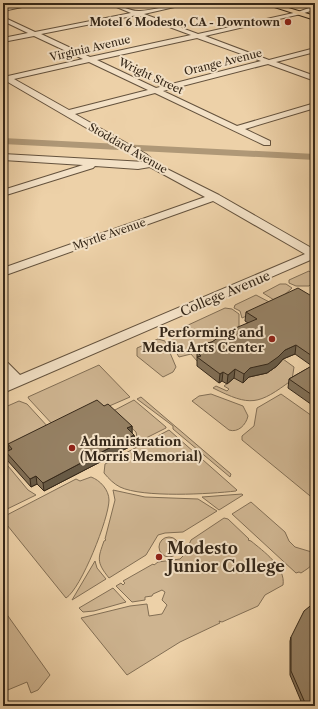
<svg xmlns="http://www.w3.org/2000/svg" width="318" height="709" viewBox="0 0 318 709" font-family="'Libre Caslon Text',serif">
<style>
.green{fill:#ceb490;stroke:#826e54}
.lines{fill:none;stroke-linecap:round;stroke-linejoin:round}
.canal{fill:#af9877;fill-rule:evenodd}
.minor-casing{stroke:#64523d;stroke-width:2}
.major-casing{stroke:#362819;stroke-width:2}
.minor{fill:#f3e1c6;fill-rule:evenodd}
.major{fill:#edd1a8;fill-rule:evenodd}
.wall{fill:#806e55;stroke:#362819}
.shaded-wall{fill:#685a45;stroke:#362819}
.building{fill:#958063;stroke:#362819}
.poi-dot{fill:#8f2418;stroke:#f3e1c6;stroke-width:1.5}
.labels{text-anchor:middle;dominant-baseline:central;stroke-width:4;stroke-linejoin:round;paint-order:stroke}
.far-poi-label{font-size:11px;font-weight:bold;fill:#362819;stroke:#f3e1c6;text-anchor:end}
.far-street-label{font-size:11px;fill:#362819;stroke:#f3e1c6}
.street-label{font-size:13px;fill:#362819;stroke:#f3e1c6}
.poi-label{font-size:13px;font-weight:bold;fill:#362819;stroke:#f3e1c6;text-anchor:end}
.near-poi-label{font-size:16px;font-weight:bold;fill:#362819;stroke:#f3e1c6;text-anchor:start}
</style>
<rect width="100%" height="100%" fill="#edd1a8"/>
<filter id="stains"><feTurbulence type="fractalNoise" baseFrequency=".005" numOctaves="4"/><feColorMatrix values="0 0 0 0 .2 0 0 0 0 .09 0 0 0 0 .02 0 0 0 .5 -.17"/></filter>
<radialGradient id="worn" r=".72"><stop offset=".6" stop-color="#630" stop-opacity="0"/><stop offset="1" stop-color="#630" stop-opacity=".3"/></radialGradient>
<!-- green -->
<g class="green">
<path d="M309,271l5,5 -1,6 -4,4h-13l-7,-3v-3z"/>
<path d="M280,284h6l6,4 -12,11 -6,1 -11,-7z"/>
<path d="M256,295l17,9 -31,14 -2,-7 -6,-3 1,-3z"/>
<path d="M225,308l7,1 7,5v13l-32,31 -10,3 -6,-7 -12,3 -5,-8 -4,-13 3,-4z"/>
<path d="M158,339l7,2 11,26 -3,5 -10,5 -26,-21v-8z"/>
<path d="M283,359l11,8 -2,13c-34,25 -41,27 -79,8l3,-2 11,5 2,-2 -5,-3 10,-8 33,-5 10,-7z"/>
<path d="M99,365l31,32 -23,10 -53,19 -25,-27 -1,-2z"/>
<path d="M211,394l32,12 5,10c-2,9 -10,17 -19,14l-37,-29 7,-5z"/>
<path d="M281,394l34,24v82l-73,-60v-4l12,-10 3,-18z"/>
<path d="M141,397l90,77 -1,3 -57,-48v-3l-36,-27z"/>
<path d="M134,400l32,27v1l-28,14 -2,-10 -23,-21z"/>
<path d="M19,401l8,3 22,24 -45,23 5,5 -6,3v-51z"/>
<path d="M169,430l68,60 -1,1c-26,3 -93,7 -116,-4 -6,-3 -11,-8 -16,-14l1,-9z"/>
<path d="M3,460l25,30 8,5 -33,16z"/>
<path d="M91,477c9,3 18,13 18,23 0,18 -28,89 -43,98l-63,-78v-3l73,-38 4,2z"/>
<path d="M113,490l32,7 53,2 19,12 -34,21 -18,1 -7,2 -12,20 -37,23c-13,-16 -11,-20 -5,-37l2,-1 -1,-1 10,-39z"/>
<path d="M242,494l1,1 -24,15 -17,-13z"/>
<path d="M251,502l34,30 4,9 6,6 20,6c0,12 -5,14 -14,20l-2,-1 -3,1 -64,-59z"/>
<path d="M224,518l4,1 21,20 -1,1 3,1c12,10 35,26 32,44l-18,10 -7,11 -36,16 -3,-1 1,2 -40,19 -53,33 -46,-57 49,-12 17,-2 2,12 13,-2 5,-9 -5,-5 3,-8 -3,-2 -9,4 -1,2 -7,1v3l-13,2 -16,-16 5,-3 2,2 2,-2 -2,-2 30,-17 1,1 4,-3 22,-3 5,-5 6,-14z"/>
<circle cx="169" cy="547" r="10"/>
<path d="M95,561l2,7 9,11 -34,21z"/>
<path d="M113,588l13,14 -32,9 -11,1 -4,-4z"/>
<path d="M3,609l47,66 -12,15 -7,3 -4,-11 -24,10z"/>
</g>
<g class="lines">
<!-- canal -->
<path class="canal" d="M3,138l312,16v6l-312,-16z"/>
<!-- minor casing -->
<g class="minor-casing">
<g id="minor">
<path d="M28,3h13l-38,8v-4z"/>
<path d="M107,3c11,0 22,9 33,8 17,-1 34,-8 52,-8l-48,11 54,20 100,-22 11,-4 2,-5h4l-1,7 -13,4 -96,22 64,24 46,-12v4l-39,10 39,14v5l-47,-17 -105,27 74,35 78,-23v5l-70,21 25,12v4h-6l-109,-52 -80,21 71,40 13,11 60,30 96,55v8l-312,135v-11l5,-2 -5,-5v-13l5,1 12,12 285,-121 -92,-53 -210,75v-8l202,-71 -55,-30 -12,2 -43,-3 -2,2 -90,28v-6l80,-25 -80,-5v-6l142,8 -139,-81h-3v-7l5,2 75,-17 -49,-23 -31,6v-4l25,-5 -25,-12v-4l32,15 96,-19zM137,15l54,20 -101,22 -49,-23zM197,38l64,23 -105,27 -59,-28zM89,62l59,28 -79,20 -55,-31z"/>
</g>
</g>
<!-- major casing -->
<g class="major-casing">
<path id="major" d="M262,3h10l43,13v4z"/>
</g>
<!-- minor -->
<use href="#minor" class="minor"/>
<!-- major -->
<use href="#major" class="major"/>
</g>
<!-- wall -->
<g class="wall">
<path d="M315,298v109l-27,-19 1,-9 23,-13 -17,-12 -12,5 -6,7 -10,7 -18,4 -6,6 -9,-5 -7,6 -5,-3 -3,2 -22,-17v-14l6,-1v-7l9,-2 36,-19 -3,-2 1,-9z"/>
<path d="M132,426v7l2,2 1,9 -91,47 -7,-7 -6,3 -24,-27 -1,-8 3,-2 -1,-6z"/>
<path d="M291,637l24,69h-12l-13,-31v-34z"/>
</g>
<!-- shaded-wall -->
<g class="shaded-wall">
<path d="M296,345l-1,9 -12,5 -6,7 -10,7 -18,4 -6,6 1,-9 6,-6 35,-18z"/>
<path d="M235,369l-1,9 -7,6 1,-9z"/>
<path d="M223,372l-1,9 -3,2 1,-9z"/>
<path d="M132,426v9l-5,-7z"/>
<path d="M134,435l1,9 -91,47 -1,-8z"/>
<path d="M36,476l1,8 -6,3 -1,-8z"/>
</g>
<!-- building -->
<g class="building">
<path d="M298,288l17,10v60l-19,-13 -11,5 -7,7 -10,7 -18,4 -6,6 -9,-5 -7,6 -5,-3 -3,2 -23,-17 4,-1 -4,-4 10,-3 -4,-5 9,-2 14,-10 31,-13 -11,-7z"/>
<path d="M315,364v33l-26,-18z"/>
<path d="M97,400l7,6 4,-2 24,22 -5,2 7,7 -91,48 -7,-7 -6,3 -24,-27 6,-3 -4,-5z"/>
<path d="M315,602v104h-12l3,-1 -15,-34v-34l13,-26z"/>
</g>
<!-- markers -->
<g class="poi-dot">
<circle cx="288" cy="22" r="4"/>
<circle cx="272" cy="339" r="4"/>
<circle cx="72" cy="448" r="4"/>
<circle cx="159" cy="557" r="4"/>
</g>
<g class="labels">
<!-- far-poi labels -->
<g class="far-poi-label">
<text x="280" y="22">Motel 6 Modesto, CA - Downtown</text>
</g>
<!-- far-street labels -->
<g class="far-street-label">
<text transform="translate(90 48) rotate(-13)">Virginia Avenue</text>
<text transform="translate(223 62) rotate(-14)">Orange Avenue</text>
<text transform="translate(151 76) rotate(25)">Wright Street</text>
<text transform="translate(128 148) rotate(30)">Stoddard Avenue</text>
<text transform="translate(109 234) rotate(-19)">Myrtle Avenue</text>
</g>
<!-- street labels -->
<g class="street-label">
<text transform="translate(225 293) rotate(-23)">College Avenue</text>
</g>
<!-- poi labels -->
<g class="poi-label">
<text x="264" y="332">Performing and<tspan x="264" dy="15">Media Arts Center</tspan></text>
<text x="80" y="441" text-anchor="start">Administration<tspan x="80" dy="15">(Morris Memorial)</tspan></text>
</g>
<!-- near-poi labels -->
<g class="near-poi-label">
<text x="167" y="548">Modesto<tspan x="167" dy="18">Junior College</tspan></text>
</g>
</g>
<!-- margin -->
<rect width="318" height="709" fill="none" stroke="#edd1a8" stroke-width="16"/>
<rect x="4" y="4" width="310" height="701" fill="none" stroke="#362819" stroke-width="2"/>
<rect x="8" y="8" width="302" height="693" fill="none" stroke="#362819"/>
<rect width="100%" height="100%" filter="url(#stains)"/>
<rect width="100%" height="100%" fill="url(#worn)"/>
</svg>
